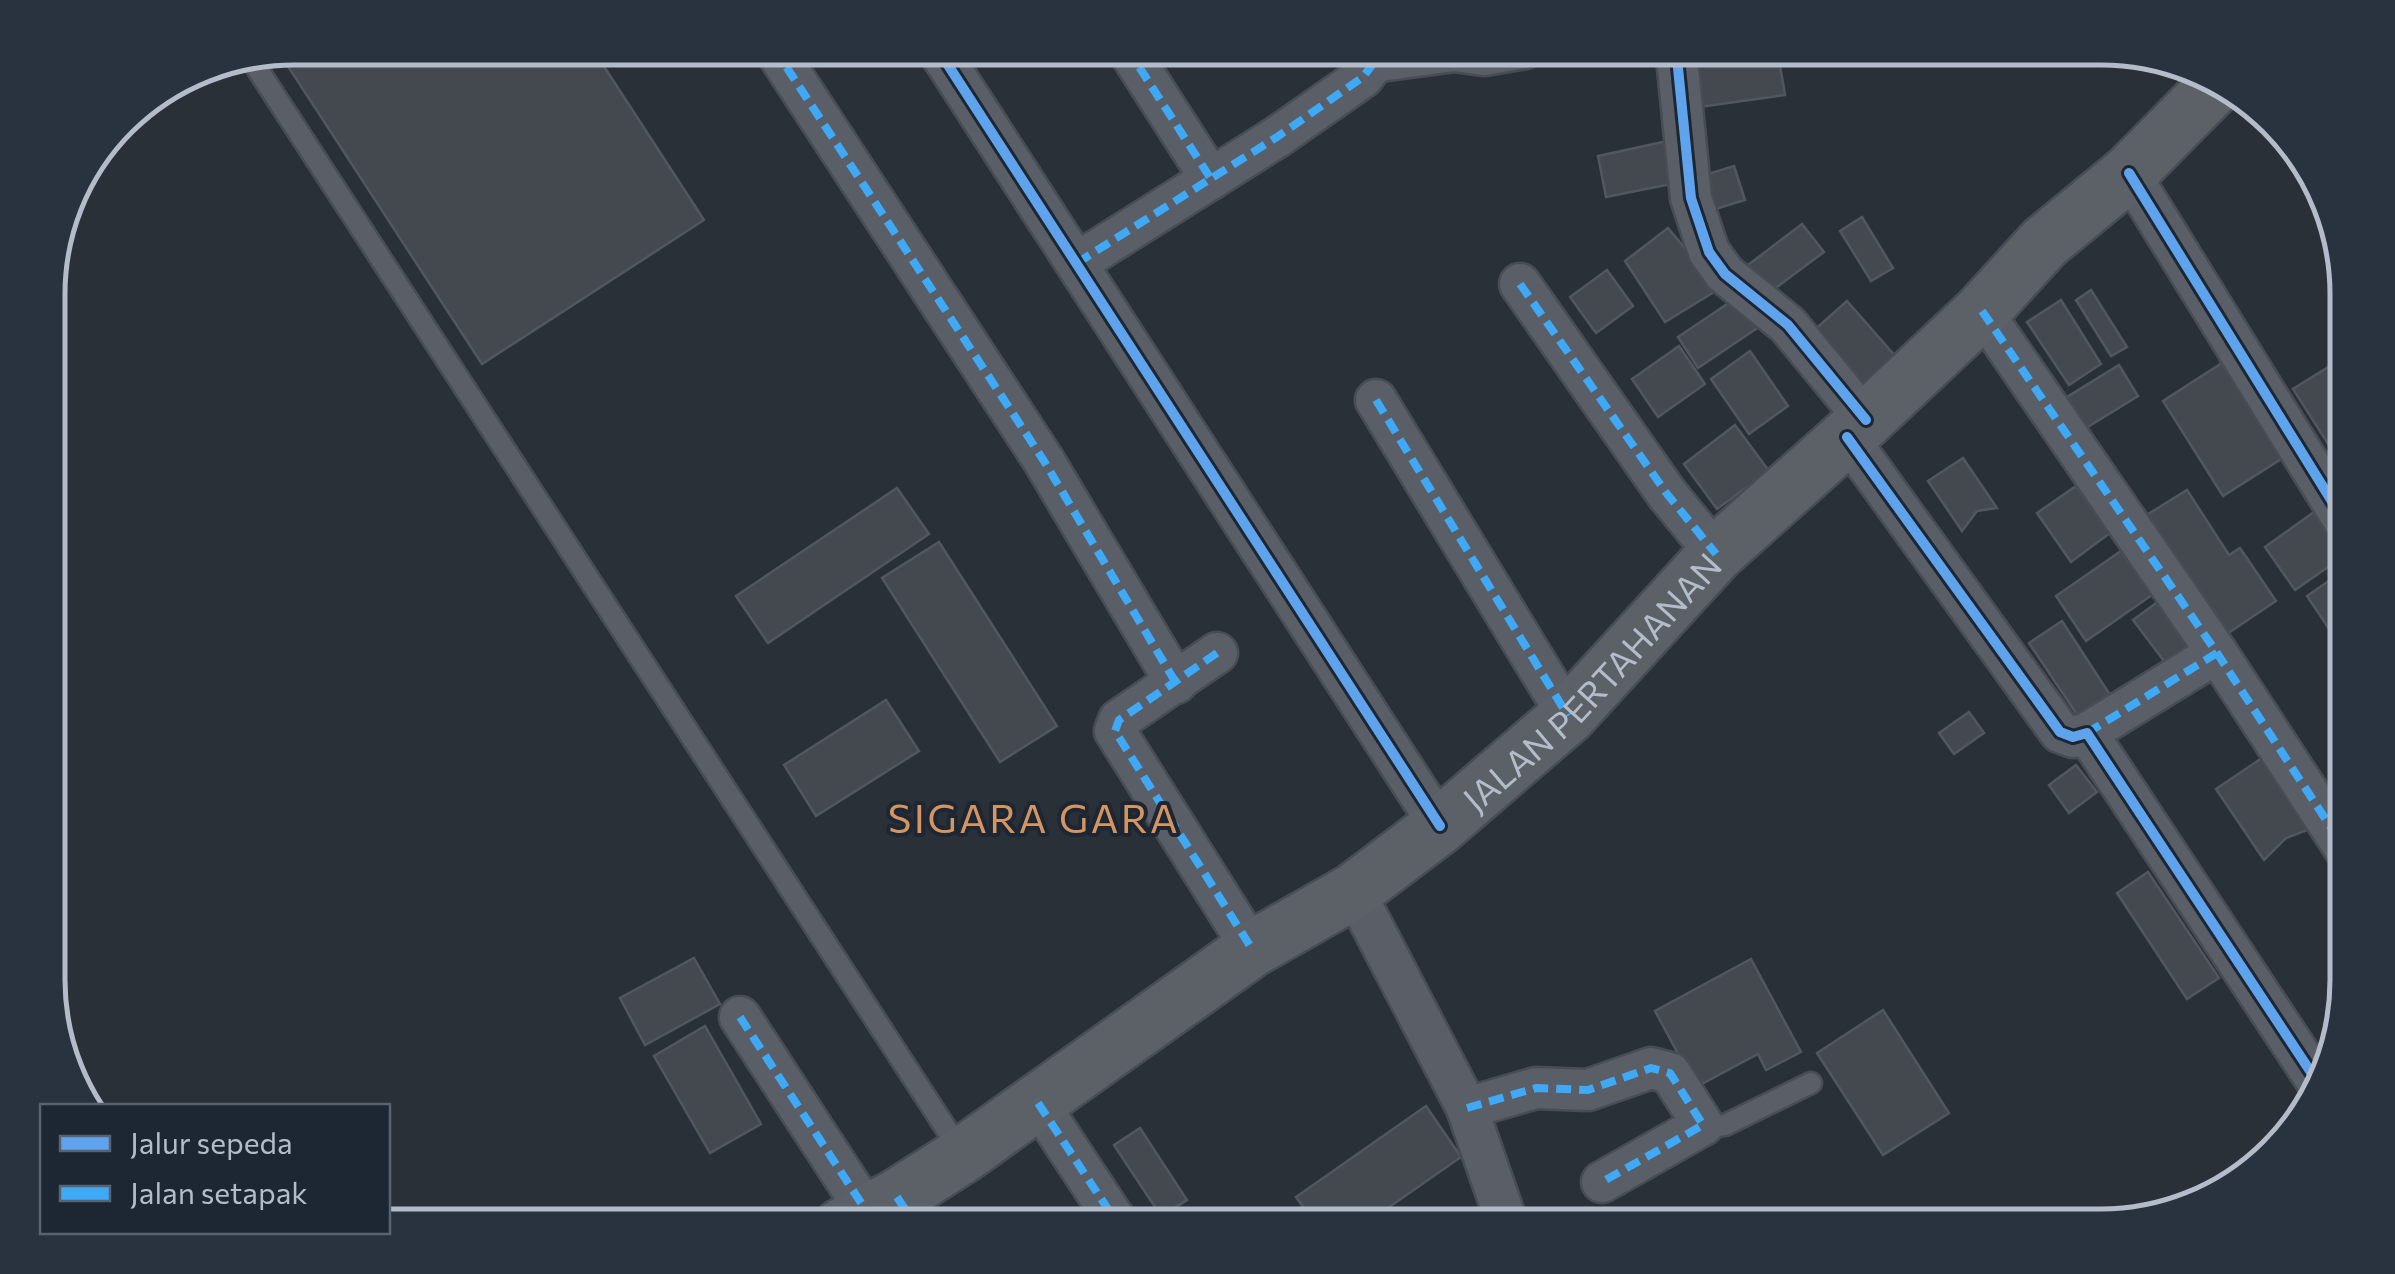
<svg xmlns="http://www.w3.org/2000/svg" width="2395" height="1274" viewBox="0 0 2395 1274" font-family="Commissioner,sans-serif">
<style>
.building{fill:#444950;stroke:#52575f;stroke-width:2.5}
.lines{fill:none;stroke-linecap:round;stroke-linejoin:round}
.lane-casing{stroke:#484c53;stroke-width:25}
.street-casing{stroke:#484c53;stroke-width:45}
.primary-casing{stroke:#484c55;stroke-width:60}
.lane{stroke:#5a5e66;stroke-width:20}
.street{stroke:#5a5e66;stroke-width:40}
.primary{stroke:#5c6168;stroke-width:55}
.quiet{stroke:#3fa9f5;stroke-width:8;stroke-dasharray:15 8;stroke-linecap:butt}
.cycleway-casing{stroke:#1d2633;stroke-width:16}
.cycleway{stroke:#60a3ed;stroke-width:10}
.labels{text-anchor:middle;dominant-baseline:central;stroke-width:8;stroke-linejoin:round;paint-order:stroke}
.street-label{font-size:35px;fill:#b4bcc9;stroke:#1d2633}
.quarter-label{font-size:40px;letter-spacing:2.5px;fill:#d59563;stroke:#1d2633}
.rim{fill:none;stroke:#b4bcc9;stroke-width:5}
</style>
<rect width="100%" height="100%" fill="#2a3038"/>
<!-- building -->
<g class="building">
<path d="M294,48h298l112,172 -222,144 -204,-313z"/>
<path d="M1690,48h87l8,47 -86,12z"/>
<path d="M1672,140l9,42 -75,15 -8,-41z"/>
<path d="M1734,166l11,34 -39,12 -11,-34z"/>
<path d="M1862,217l31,51 -22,13 -31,-50z"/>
<path d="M1802,224l22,28 -55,41 -21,-28z"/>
<path d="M1668,228l51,61 -54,33 -40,-61z"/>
<path d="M1607,270l26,36 -37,27 -26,-36z"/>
<path d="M2091,290l36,57 -16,9 -35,-56z"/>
<path d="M1739,296l20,31 -61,41 -20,-31z"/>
<path d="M2061,300l40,64 -32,21 -42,-63z"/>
<path d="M1847,301l56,64 -34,30 -56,-64z"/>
<path d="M1679,346l26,38 -47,33 -26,-38z"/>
<path d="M1750,351l38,55 -39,28 -38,-55z"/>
<path d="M2236,354l61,95 -74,47 -60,-95z"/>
<path d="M2346,356v116l-53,-83z"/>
<path d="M2119,365l19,31 -52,32 -19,-31z"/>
<path d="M1735,425l34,46 -52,38 -33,-45z"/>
<path d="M1963,458l34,50 -20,3 -15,20 -34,-50z"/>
<path d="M2076,486l34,47 -39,29 -34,-49z"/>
<path d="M897,488l32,46 -161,109 -32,-47z"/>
<path d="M2187,490l42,65 11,-7 36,53 -55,37 -76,-122z"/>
<path d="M2314,512l30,44 -49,34 -30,-43z"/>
<path d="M939,542l118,184 -57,36 -118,-184z"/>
<path d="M2121,551l31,44 -66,46 -30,-45z"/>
<path d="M2346,569l1,80 -3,2 -37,-55z"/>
<path d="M2167,595l34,45 -34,25 -34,-45z"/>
<path d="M2062,621l52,80 -32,21 -53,-79z"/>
<path d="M886,700l33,51 -103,65 -32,-51z"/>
<path d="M1969,712l15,21 -30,21 -15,-21z"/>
<path d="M2262,758l48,71 -24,9 -22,22 -48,-71z"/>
<path d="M2076,765l21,27 -28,21 -20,-28z"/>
<path d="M2148,872l71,106 -32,21 -70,-106z"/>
<path d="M694,958l26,46 -75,41 -25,-47z"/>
<path d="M1751,959l50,93 -35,18 -8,-16 -62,33 -41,-76z"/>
<path d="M1883,1010l66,103 -66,42 -66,-102z"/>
<path d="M705,1026l56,98 -51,29 -56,-97z"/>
<path d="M1426,1106l35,51 -99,69h-45l-21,-29z"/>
<path d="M1140,1128l47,72 -26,16 -47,-71z"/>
</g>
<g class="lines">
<!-- lane casing -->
<g class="lane-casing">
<g id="lane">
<path d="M249,56l713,1097"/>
<path d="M1703,1125l5,3 17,-3 86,-42"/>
</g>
</g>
<!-- street casing -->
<g class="street-casing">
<g id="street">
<path d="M774,48l270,413 132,222"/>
<path d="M937,48l503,778"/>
<path d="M1127,48l84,131"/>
<path d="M1676,48l15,150 18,54 16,22 63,51 78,95"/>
<path d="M1373,62l81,-11 30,4 41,-7"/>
<path d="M2129,173l217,351"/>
<path d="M1077,263l200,-126 86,-60 9,-12 3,-17"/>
<path d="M1520,284l147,210 49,60"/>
<path d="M1982,311l235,342 130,199"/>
<path d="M1376,400l192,316"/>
<path d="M1847,437l213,295 13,5 14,-4 235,356"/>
<path d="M1217,653l-98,67 -4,11 137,218"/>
<path d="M2087,733l130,-80"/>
<path d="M1354,891l113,217 41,118"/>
<path d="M740,1017l127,195"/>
<path d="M1038,1103l81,123"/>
<path d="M1467,1108l69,-20 52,2 63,-22 19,5 33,52 -101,57"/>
</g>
</g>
<!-- primary casing -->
<g class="primary-casing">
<g id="primary">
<path id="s1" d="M842,1226l55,-29 66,-42 289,-206 102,-58 86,-65 128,-110 148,-162 150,-134 116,-109 62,-68 85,-70 91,-92"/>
</g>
</g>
<!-- lane -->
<use href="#lane" class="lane"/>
<!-- street -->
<use href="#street" class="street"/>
<!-- primary -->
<use href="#primary" class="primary"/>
<!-- quiet -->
<g class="quiet">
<path d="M774,48l270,413 132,222"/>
<path d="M1127,48l84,131"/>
<path d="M1373,62l81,-11 30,4 41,-7"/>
<path d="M1077,263l200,-126 86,-60 9,-12 3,-17"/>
<path d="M1520,284l147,210 49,60"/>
<path d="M1982,311l235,342 130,199"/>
<path d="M1376,400l192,316"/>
<path d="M1217,653l-98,67 -4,11 137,218"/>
<path d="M2087,733l130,-80"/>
<path d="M740,1017l127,195"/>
<path d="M1038,1103l81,123"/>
<path d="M1467,1108l69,-20 52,2 63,-22 19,5 33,52 -101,57"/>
<path d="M897,1197l19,29"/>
</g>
<!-- cycleway casing -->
<g class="cycleway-casing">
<g id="cycleway">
<path d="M937,48l503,778"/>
<path d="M1676,48l15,150 18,54 16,22 63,51 78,95"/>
<path d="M2129,173l217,351"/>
<path d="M1847,437l213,295 13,5 14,-4 235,356"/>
</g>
</g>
<!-- cycleway -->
<use href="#cycleway" class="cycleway"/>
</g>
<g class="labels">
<!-- street labels -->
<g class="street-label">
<text stroke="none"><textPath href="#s1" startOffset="930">JALAN PERTAHANAN</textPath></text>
</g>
<!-- quarter labels -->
<g class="quarter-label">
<text x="1034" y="816">SIGARA GARA</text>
</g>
</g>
<!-- crop -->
<path d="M0 0H2395V1274H0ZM294 65H2101A229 229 0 0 1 2330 294V980A229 229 0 0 1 2101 1209H294A229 229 0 0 1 65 980V294A229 229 0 0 1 294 65Z" fill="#29323f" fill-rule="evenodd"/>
<path class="rim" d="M294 65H2101A229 229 0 0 1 2330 294V980A229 229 0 0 1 2101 1209H294A229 229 0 0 1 65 980V294A229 229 0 0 1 294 65Z"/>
<!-- legend -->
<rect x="40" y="1104" width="350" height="130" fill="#1d2633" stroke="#59626f" stroke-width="2.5"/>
<rect x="60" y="1136" width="50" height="15" fill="#60a3ed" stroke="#59626f" stroke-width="2.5"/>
<text x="130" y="1154" font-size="30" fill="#b4bcc9">Jalur sepeda</text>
<rect x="60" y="1186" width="50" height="15" fill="#3fa9f5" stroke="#59626f" stroke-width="2.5"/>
<text x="130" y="1204" font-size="30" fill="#b4bcc9">Jalan setapak</text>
</svg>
